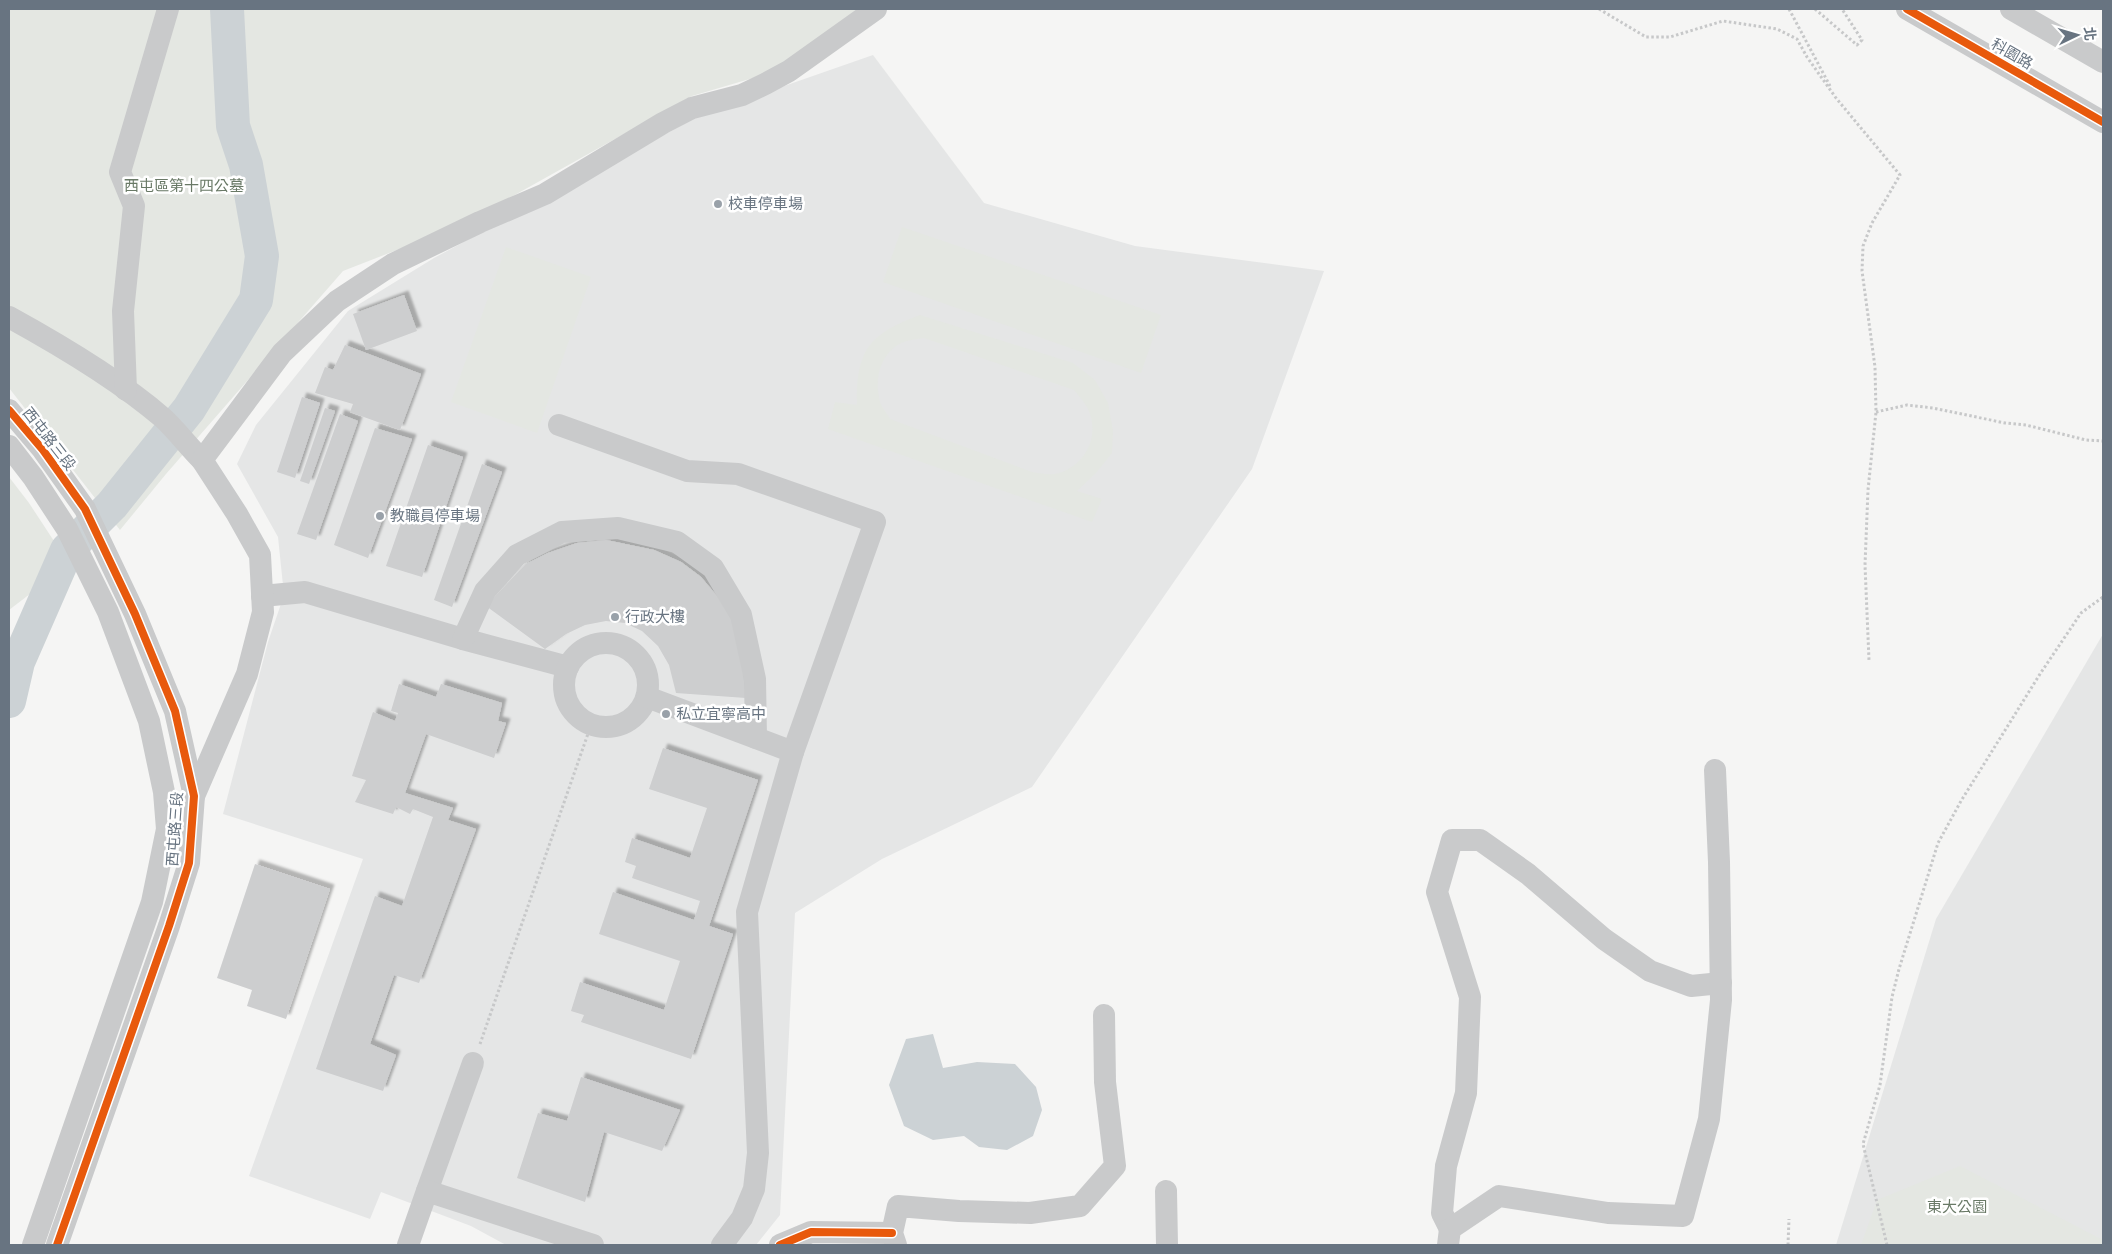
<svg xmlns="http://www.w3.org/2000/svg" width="2112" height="1254" viewBox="0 0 2112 1254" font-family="Roboto,'Noto Sans TC',sans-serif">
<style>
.built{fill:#e5e6e6}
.green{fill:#e4e7e2;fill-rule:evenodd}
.water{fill:#ccd2d5}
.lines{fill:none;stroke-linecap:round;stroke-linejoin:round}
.river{stroke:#ccd2d5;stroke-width:34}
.building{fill:#cdcecf;filter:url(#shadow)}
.path{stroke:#c7c8c9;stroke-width:3;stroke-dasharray:2.5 2.5;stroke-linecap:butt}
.minor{stroke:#c9cacb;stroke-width:22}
.cycleway-casing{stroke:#fff;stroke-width:11}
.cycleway{stroke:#e8590c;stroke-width:8}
.poi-dot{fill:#99a1a9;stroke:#fff;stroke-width:2}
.labels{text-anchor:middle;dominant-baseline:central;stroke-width:5;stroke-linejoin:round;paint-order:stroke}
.street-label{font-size:15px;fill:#687481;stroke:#fff}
.park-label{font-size:15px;fill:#697966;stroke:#fff}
.poi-label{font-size:15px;fill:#687481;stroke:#fff;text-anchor:start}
</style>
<defs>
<filter id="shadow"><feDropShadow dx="4.5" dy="-4.5" stdDeviation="1" flood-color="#0004"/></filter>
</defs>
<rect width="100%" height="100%" fill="#f5f5f4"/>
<!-- built -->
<g class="built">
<path d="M873,55l111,148 151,43 189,25 -72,198 -220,318 -150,72 -87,54 -15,302 -24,30h-250l-35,-19 -90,-34 -11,27 -121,-43 114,-317 -140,-45 45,-172 16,-47 -6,-58 -41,-73 19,-39 92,-114 86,-53 267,-143z"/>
<path d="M2103,634v611h-267l100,-326z"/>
</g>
<!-- green -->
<g class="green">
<path d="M9,9h851l-87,63 -81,24 -231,129 -118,46 -177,203 -46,56 -111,-142z"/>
<path d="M902,227l259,88 -20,58 -258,-91z"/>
<path d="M506,247l85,30 -54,156 -86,-31z"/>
<path d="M920,315l153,48 22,17 13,23 5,28 -1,22 -16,20 -19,18 25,8 -10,23 -264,-93 7,-27 22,3c-1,-55 12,-71 63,-90zM924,338l150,52c5,6 11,13 14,19 13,28 -4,59 -33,65 -7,1 -16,-1 -23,-2l-142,-53c-3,-6 -8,-11 -10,-17 -6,-23 0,-48 21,-59 7,-3 16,-4 23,-5z"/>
<path d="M9,477l20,26 40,61 -60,46z"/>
<path d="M1960,1166l143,74v5h-242l16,-45z"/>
</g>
<!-- water -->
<path class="water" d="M933,1034l10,34 34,-6 38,2 21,23 6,23 -9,26 -26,14 -28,-3 -15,-11 -31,4 -29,-14 -15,-41 17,-46z"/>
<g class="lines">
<!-- river -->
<path class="river" d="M9,701l9,-39 49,-112 45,-45 77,-96 67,-109 6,-44 -16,-91 -13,-39 -6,-117"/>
</g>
<!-- building -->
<g class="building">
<path d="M404,295l13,36 -51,19 -13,-36z"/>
<path d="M345,345l76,29 -21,56 -50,-18 3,-8 -38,-11 10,-26 8,3z"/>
<path d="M302,397l18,6 -25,75 -18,-6z"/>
<path d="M325,408l10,3 -26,73 -9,-3z"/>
<path d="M340,414l18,7 -42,119 -19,-6z"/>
<path d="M375,428l37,11 -44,119 -34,-13z"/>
<path d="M428,445l35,12 -41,120 -36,-11z"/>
<path d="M482,464l20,8 -50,135 -18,-7z"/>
<path d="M606,540l48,10 27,12 20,15 16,19 12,16 10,26 7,60 -70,-5 -7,-28 -11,-19 -16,-15 -17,-8 -19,-2 -21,4 -19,9 -21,15 -59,-43 40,-42 22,-11 29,-10z"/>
<path d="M399,684l37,13 5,-13 61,19 -4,18 8,2 -12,35 -68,-24 -21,59 48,15 -5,12 28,9 -57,154 -25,-8 -24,69 26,11 -13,36 -67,-22 59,-173 27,10 31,-89 -20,-8 -3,5 -14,-7 -3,7 -38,-12 11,-22 -14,-4 21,-64 22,9 3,-8 -7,-2z"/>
<path d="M663,748l95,32 -49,146 24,8 -42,125 -110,-37 3,-7 -13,-4 9,-29 84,28 16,-49 -81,-27 14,-42 81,28 6,-19 -68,-23 4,-12 -11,-4 7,-24 58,20 17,-50 -58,-19z"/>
<path d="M255,864l75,25 -44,130 -39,-13 5,-16 -35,-12z"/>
<path d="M581,1077l99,33 -18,41 -58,-19 -19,70 -68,-24 21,-65 29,8z"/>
</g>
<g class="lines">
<!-- path -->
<g class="path">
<path d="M1599,9l47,28h24l53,-16 54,8 20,10 10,18 29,41 64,77 -28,48 -9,23 -1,25 13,96 1,45 -8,78 -3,75 4,95"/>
<path d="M1789,9l41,77"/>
<path d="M1815,9l42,36 5,-5 -20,-31"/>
<path d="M1876,412l31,-7 26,3 72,15 21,2 60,15 17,1"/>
<path d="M480,1044l111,-319"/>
<path d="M1788,1245l1,-26"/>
<path d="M1887,1245l-24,-101 17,-59 12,-88 7,-28 39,-126 23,-42 79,-127 41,-61 22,-16"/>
</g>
<!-- minor -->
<g class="minor">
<path d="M1907,9l196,113"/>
<path d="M2011,9l92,53"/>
<path d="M9,317c51,28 110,63 154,101 14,13 26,29 39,42"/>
<path d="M126,390l-3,-79 11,-105 -14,-34 48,-163"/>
<path d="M9,410l34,40 42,59 50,105 40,97 19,85 -5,67 -20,63 -112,319"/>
<path d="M559,425l128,46 51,3 137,48 -82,230"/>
<path d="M9,446l24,31 34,52 41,83 41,109 15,71 3,37 -15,73 -119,343"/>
<path d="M262,596l43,-4 158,47 105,28"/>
<path d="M463,639l22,-48 32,-36 45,-23 56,-4 59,14 36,26 28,47 14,64 1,59"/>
<circle cx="606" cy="685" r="42"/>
<path d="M647,697l146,55 -46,160 11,241 -4,36 -12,29 -20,27"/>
<path d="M194,796l53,-122 16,-62 -3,-57 -23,-41 -35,-54 80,-107 55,-52 56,-37 87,-42 65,-28 118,-71 29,-15 50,-13 23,-11 24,-13 87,-62"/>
<path d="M427,1191l46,-128"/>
<path d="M1166,1191l1,54"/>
<path d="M1450,1229l-8,-16 4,-47 20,-73 4,-96 -33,-105 15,-52h28l48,34 76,65 46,32 41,15 30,-3"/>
<path d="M408,1245l19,-54 166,54"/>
<path d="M780,1245l31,-13 81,1"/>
<path d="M896,1245l-4,-12 6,-27 61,5 71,2 50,-7 35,-40 -10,-84 -1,-67"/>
<path d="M1448,1245l2,-16 49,-33 109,17 75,3 26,-97 12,-119 -2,-138 -4,-92"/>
</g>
<!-- cycleway casing -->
<g class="cycleway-casing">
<g id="cycleway">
<path d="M1907,9l196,113"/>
<path d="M9,410l34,40 42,59 50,105 40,97 19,85 -5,67 -20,63 -112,319"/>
<path d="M780,1245l31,-13 81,1"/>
</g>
</g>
<!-- cycleway -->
<use href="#cycleway" class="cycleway"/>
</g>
<!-- markers -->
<g class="poi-dot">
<circle cx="718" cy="204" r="5"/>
<circle cx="380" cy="516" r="5"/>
<circle cx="615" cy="617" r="5"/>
<circle cx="666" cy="714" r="5"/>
</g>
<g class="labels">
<!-- street labels -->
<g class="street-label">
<text transform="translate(2012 54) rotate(30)">科園路</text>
<text transform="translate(49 439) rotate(52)">西屯路三段</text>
<text transform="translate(175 829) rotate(-86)">西屯路三段</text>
</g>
<!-- park labels -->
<g class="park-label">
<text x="184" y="186">西屯區第十四公墓</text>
<text x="1957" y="1207">東大公園</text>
</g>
<!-- poi labels -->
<g class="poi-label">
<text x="728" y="204">校車停車場</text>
<text x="390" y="516">教職員停車場</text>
<text x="625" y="617">行政大樓</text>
<text x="676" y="714">私立宜寧高中</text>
</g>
</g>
<!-- border -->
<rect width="2112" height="1254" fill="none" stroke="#687481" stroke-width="20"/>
<!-- north arrow -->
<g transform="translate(2077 35) rotate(85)" stroke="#ffffff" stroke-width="4" paint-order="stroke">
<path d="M0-4L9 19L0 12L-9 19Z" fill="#687481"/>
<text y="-8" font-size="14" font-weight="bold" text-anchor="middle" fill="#687481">北</text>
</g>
</svg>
